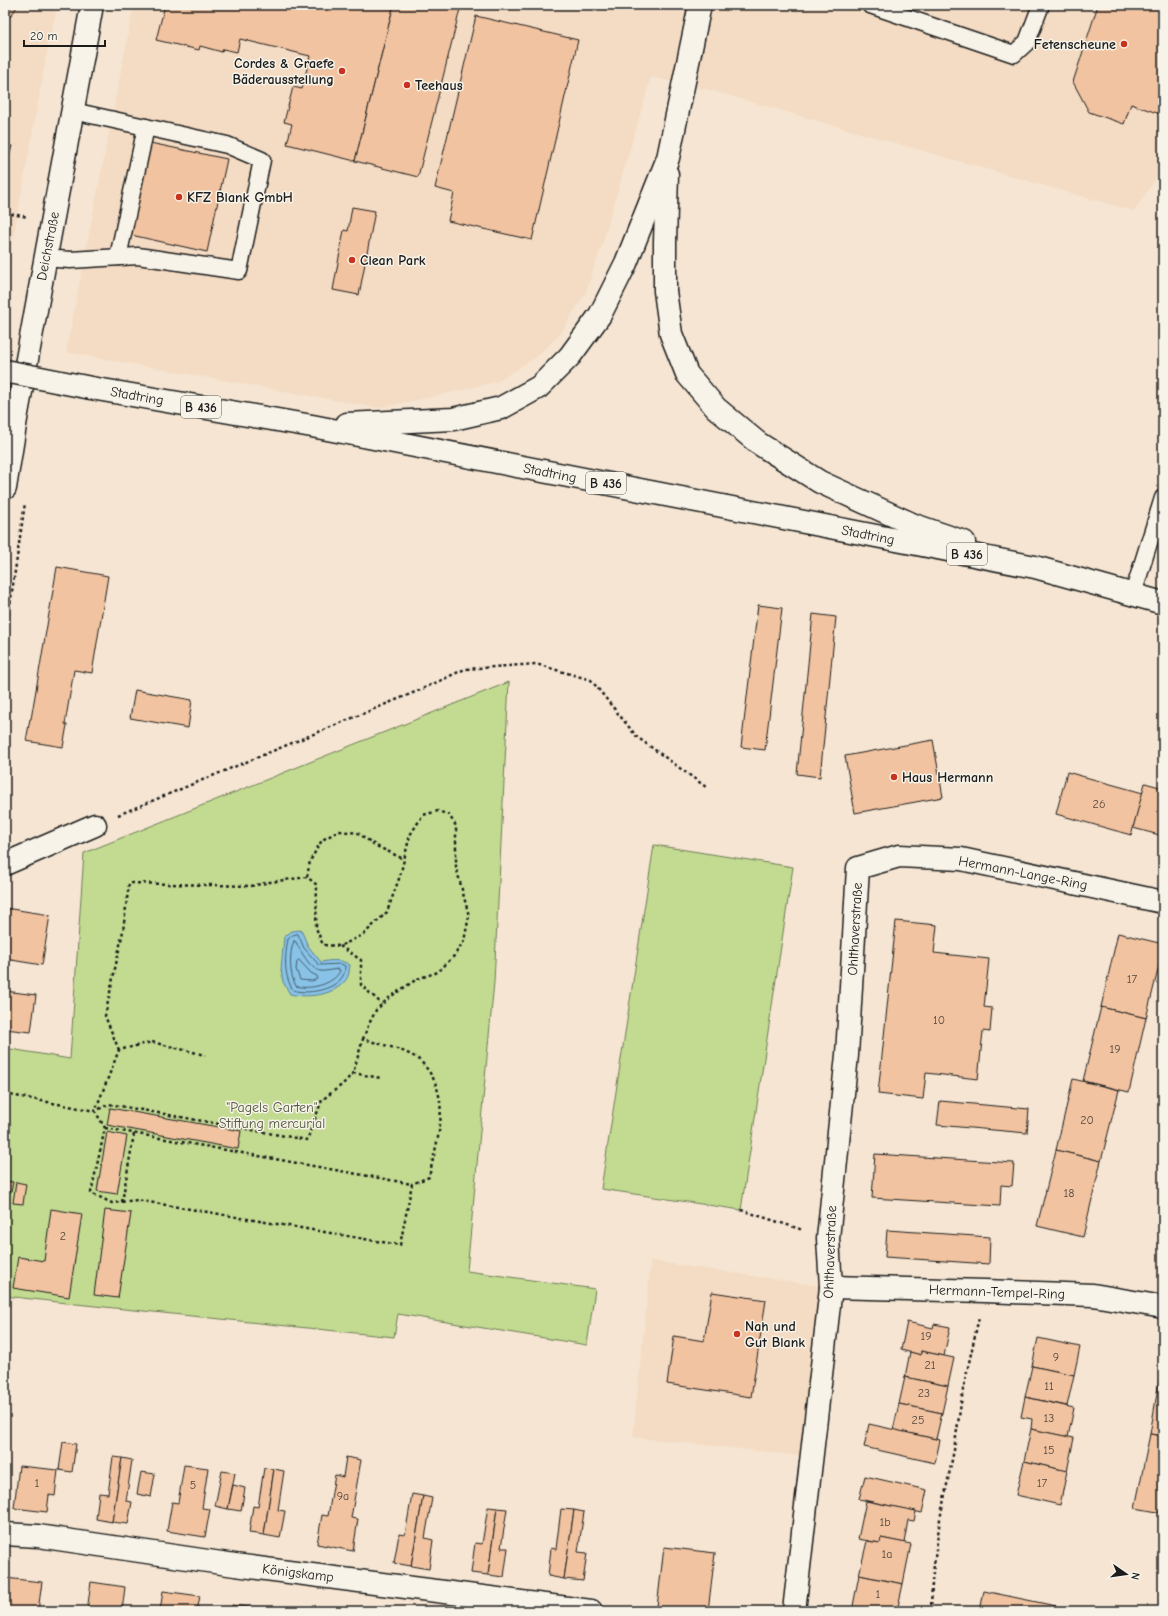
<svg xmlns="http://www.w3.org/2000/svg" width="1168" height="1616" viewBox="0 0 1168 1616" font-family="'Comic Neue',sans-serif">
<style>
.built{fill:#f4dbc3}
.green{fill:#c2db91;stroke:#6f7c56}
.water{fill:#88c2e7;stroke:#5d8096}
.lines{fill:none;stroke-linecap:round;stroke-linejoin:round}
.shore{stroke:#475e6d;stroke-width:1}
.building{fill:#f1c3a0;stroke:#1c1c1c}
.service-casing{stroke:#1c1c1c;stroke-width:19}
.minor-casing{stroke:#1c1c1c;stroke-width:25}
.secondary-casing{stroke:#1c1c1c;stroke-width:25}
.trunk-casing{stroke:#1c1c1c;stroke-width:25}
.path{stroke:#1c1c1c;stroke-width:2.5;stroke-dasharray:3 3;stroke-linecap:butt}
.service{stroke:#f7f3e8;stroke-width:16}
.minor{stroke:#f7f3e8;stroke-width:22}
.secondary{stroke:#f7f3e8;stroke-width:22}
.trunk{stroke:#f7f3e8;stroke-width:22}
.trunk-bridge-casing{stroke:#1c1c1c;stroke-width:25;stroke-linecap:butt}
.trunk-bridge{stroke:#f7f3e8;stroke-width:22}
.poi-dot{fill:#c8321e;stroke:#f7f3e8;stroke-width:1.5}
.labels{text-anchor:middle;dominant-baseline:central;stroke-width:3;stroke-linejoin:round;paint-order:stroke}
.number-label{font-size:12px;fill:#51463d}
.shield{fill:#f7f3e8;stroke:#5e5c59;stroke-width:1}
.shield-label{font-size:13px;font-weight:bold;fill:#1c1c1c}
.poi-label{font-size:14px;font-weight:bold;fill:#1c1c1c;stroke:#f7f3e8;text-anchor:start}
.street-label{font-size:14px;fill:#1c1c1c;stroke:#f7f3e8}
.park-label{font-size:14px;fill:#4e553f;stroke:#f7f3e8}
</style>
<rect width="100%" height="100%" fill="#f5e5d2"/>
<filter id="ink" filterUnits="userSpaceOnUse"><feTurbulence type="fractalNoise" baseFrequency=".025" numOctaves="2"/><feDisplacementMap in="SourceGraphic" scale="8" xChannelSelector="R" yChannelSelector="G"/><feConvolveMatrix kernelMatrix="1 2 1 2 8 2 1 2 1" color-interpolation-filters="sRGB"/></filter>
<g filter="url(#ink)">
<!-- built -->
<g class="built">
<path d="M5,5h53l-8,30 -45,249z"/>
<path d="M134,5h1029v162l-29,44 -424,-121 -59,-13 -48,164 -17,51 -26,42 -24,23 -38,24 -49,12 -71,15 -312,-56z"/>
<path d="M651,1261l168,25 -16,170 -170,-19z"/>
</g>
<!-- green -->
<g class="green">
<path d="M509,682l-15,300 -27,289 128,18 -8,56 -189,-31 -4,23 -318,-33 -71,-8v-248l65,11 14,-206z"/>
<path d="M654,845l139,22 -52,343 -140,-21z"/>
</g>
<!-- water -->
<path class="water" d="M301,930l7,16 13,16c11,-2 19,-3 29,3 -1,6 -1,13 -6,17 -12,14 -38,16 -54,12l-7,-12 -2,-13 3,-32 8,-6z"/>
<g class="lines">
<!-- shore -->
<g class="shore">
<path d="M298,934l6,14 15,17 22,-1 4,2c2,22 -36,30 -52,24 -10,-16 -8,-33 -5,-51l5,-4z"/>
<path d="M294,941l2,1c4,8 14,27 24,29 5,1 13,-2 19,-2l1,2c-7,14 -31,19 -44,15 -7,-11 -7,-34 -2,-45z"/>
<path d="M299,960l12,13 6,3v3l-5,2 -12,-1 -4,-11 1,-7z"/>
</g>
</g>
<!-- building -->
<g class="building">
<path d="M5,5h10l2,2 -7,10 -5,-4z"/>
<path d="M165,5h216l12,3 -38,153 -68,-17 5,-20 -8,-2 9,-35 9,2 8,-33 -70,-17 -3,13 -14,-3 -1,3 -22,-6 -1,4 -43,-10z"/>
<path d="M381,5h80l-43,172 -63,-16 38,-153z"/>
<path d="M1098,5h65v110l-32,-11 -7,20 -35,-12 -16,-30z"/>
<path d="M476,16l102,24 -46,200 -84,-19 6,-28 -19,-5z"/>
<path d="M150,143l77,16 -20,93 -76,-17z"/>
<path d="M5,145l7,1 -4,15 -3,-1z"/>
<path d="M352,207l23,4 -16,84 -26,-5 11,-60 4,1z"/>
<path d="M57,567l51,9 -16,97 -18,-3 -9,54 2,1 -4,22 -37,-6 4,-22h1z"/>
<path d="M758,605l24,3 -17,142 -24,-3z"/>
<path d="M813,614l23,3 -16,160 -23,-3z"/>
<path d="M135,690l57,10 -4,28 -58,-10z"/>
<path d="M933,740l10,57 -88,16 -10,-57z"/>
<path d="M1067,772l76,21 -12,42 -75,-21z"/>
<path d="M1145,783l18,5v48l-30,-8z"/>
<path d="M5,908l45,7 -8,50 -37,-6z"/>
<path d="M896,921l41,4 -3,28 55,6 -5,48 8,1 -2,24 -7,-1 -5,48 -52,-6 -3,26 -45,-5z"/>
<path d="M1118,933l45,11v6l-17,68 -45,-11z"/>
<path d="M5,991l31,4 -5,37 -26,-3z"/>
<path d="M1101,1007l45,11 -17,74 -46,-11z"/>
<path d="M1073,1079l46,11 -18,71 -45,-11z"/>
<path d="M940,1101l89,8 -2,24 -90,-8z"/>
<path d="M110,1108l131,23 -3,18 -131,-24z"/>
<path d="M107,1132l20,4 -10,58 -20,-3z"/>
<path d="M1056,1150l45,11 -18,76 -46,-11z"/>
<path d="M875,1154l139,9 -2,23 -11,-1 -1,21 -128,-8z"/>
<path d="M5,1181l8,1 -2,10 -6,-1z"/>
<path d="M16,1182l10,2 -3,20 -10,-1z"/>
<path d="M51,1209l31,5 -13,83 -56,-9 5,-31 26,4z"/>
<path d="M105,1210l26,3 -13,85 -24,-3z"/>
<path d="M887,1230l103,7 -1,27 -104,-7z"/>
<path d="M712,1292l54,8 -15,97 -84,-13 7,-48 30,5z"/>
<path d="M907,1322l26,6 1,-4 16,3 -6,29 -23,-5v4l-20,-5z"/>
<path d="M1038,1338l42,9 -6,28 -42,-9z"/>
<path d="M921,1351l33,7 -6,28 -43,-9 5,-25 11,3z"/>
<path d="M1162,1364h1v72l-13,-2z"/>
<path d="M1032,1366l42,9 -7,31 -42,-9z"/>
<path d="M905,1377l43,9 -6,27 -43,-9z"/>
<path d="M1025,1397l49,11 -6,29 -37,-8 1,-10 -11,-2z"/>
<path d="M899,1404l43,9 -6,26 -43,-9z"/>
<path d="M869,1424l71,16 -5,23 -71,-16z"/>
<path d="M1031,1429l43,9 -7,33 -43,-10z"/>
<path d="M1150,1434l13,2v77l-28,-5z"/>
<path d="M63,1442l13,2 -4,28 -13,-2z"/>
<path d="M113,1457l9,1 -10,64 -16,-3 3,-26 9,1z"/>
<path d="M346,1457l15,3 -10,58 7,1 -5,32 -36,-7 5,-29 6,1 7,-41 8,2z"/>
<path d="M122,1458l10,2 -6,41 6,1 -4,22 -16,-2z"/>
<path d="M1024,1461l43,10 -7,34 -44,-10z"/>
<path d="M184,1465l24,3 -6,40 8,1 -5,28 -38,-6 5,-29 6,1z"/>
<path d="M19,1466l39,4 -3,26 -6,-1 -2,17 -33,-4z"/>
<path d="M264,1468l10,1 -10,66 -15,-2 4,-27 5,1z"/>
<path d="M274,1469l10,2 -6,39 7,1 -5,27 -16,-3z"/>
<path d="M222,1471l13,2 -7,36 -13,-3z"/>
<path d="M141,1472l14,2 -4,23 -14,-3z"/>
<path d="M865,1476l62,14 -5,23 -63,-14z"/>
<path d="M233,1485l12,3 -4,23 -13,-2z"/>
<path d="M412,1494l11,2 -12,70 -17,-3 5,-29 6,1z"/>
<path d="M423,1496l9,2 -7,40 8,2 -4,29 -18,-3z"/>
<path d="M866,1501l50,10 -2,10 -6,-1 -4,23 -23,-5 -1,5 -22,-4z"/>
<path d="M488,1507l9,1 -9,67 -17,-2 4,-30 7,1z"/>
<path d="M497,1508l10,1 -6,39h7l-4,29 -16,-2z"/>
<path d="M561,1509l13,1 -10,69 -16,-3 3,-28 5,1z"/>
<path d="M574,1510l10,2 -6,40 9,1 -4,28 -19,-2z"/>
<path d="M881,1538l30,6 -8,40 -44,-9 8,-34 13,2z"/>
<path d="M664,1547l51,6 -7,58h-19l-32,-4z"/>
<path d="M859,1575l44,9 -6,27h-45z"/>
<path d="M5,1578l37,4 -4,29h-33z"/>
<path d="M91,1582l34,5 -3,24h-35z"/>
<path d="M163,1591l37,5 -3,15h-37z"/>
<path d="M984,1591l72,15 -1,5h-75z"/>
<path d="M232,1605l16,2v4h-17z"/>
<path d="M1056,1606l26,5h-27z"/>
<path d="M248,1607l17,3v1h-17z"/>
</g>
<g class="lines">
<!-- service casing -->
<g class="service-casing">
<g id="service">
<path d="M870,5l144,49 13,-12 14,-37"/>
<path d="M118,257l28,-130"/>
<path d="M45,258l25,2 68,-4 101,15 23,-111 -35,-15 -154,-34"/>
<path d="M1133,594l30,-96"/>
</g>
</g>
<!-- minor casing -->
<g class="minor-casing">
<g id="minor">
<path d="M5,864l90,-39"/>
<path d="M831,1287l154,4 108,4 70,12"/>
<path d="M5,1534l33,2 197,29 356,46"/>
<path d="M794,1611l37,-324 -3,-49 19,-183 11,-187 41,-12 62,3 202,43"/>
</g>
</g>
<!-- secondary casing -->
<g class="secondary-casing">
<path id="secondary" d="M5,488l11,-69 76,-414"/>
</g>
<!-- trunk casing -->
<g class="trunk-casing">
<g id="trunk">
<path d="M667,174l-2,68v49l6,43 16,40 29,34 42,35 62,39 94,43 50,17"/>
<path d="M91,388l221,38 723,141 128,36"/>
<path d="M347,424l106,-5 48,-11 38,-21 31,-31 30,-41 26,-52 42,-105 32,-153"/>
</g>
</g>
<!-- path -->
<g class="path">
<path d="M5,213l23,4"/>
<path d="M5,639l20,-136"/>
<path d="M118,815l302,-125 45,-21 71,-5 55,16 46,57 69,50"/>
<path d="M307,877l3,-16 12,-21 17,-9 19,2 18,13 28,13"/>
<path d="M340,946l21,14v25l21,19"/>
<path d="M119,1050l-14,-34 18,-85 6,-48 122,3 19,-4 37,-5 10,8 -1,43 7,17 17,1 23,-11 24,-23 13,-36 10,-41 13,-20 15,-4 11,4 7,11v41l13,49 -5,25 -10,15 -16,16 -21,7 -27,18 -14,13 -8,16 -5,13"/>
<path d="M353,1073l28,5"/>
<path d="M5,1094l90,17 14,-7 198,36 15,-40 21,-16 10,-11 10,-34c16,5 41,10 55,20 6,5 11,12 15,19 16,33 3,65 -4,99l-17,7 -12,61 -263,-45 -25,3 -21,-10 14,-65 -10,-17 24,-61 33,-8 53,13"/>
<path d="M105,1128l307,56"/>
<path d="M122,1202l12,-68"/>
<path d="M741,1210l62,20"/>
<path d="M931,1611l1,-30 8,-62 14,-69 9,-60 16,-73"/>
</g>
<!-- service -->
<use href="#service" class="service"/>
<!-- minor -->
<use href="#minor" class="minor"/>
<!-- secondary -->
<use href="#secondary" class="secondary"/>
<!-- trunk -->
<use href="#trunk" class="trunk"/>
<!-- trunk-bridge casing -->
<g class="trunk-bridge-casing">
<path id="trunk-bridge" d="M5,371l86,17"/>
</g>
<!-- trunk-bridge -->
<use href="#trunk-bridge" class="trunk-bridge"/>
</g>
</g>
<!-- markers -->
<g class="poi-dot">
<circle cx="1124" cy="44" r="4"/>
<circle cx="342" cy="71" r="4"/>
<circle cx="407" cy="85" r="4"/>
<circle cx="179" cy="197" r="4"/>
<circle cx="352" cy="260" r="4"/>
<circle cx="894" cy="777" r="4"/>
<circle cx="737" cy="1334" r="4"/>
</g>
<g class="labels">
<!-- number labels -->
<g class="number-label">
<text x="1099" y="804">26</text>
<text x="1132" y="979">17</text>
<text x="939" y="1020">10</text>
<text x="1115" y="1049">19</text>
<text x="1087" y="1120">20</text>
<text x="1069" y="1193">18</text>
<text x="63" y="1236">2</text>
<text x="926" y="1336">19</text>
<text x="1056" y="1357">9</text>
<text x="930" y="1365">21</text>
<text x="1049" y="1386">11</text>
<text x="924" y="1393">23</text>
<text x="1049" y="1418">13</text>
<text x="918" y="1420">25</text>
<text x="1049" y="1450">15</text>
<text x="37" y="1483">1</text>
<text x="1042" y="1483">17</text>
<text x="193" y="1485">5</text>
<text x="343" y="1496">9a</text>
<text x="885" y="1522">1b</text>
<text x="887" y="1554">1a</text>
<text x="878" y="1594">1</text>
</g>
<!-- shield labels -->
<g class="shield">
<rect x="181" y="396" width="40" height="22" rx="3"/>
<rect x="586" y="472" width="40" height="22" rx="3"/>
<rect x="947" y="543" width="40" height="22" rx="3"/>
</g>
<g class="shield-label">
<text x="201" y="407">B 436</text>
<text x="606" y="483">B 436</text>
<text x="967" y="554">B 436</text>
</g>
<!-- poi labels -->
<g class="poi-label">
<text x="1116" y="44" text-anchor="end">Fetenscheune</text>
<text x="334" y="63" text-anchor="end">Cordes &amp; Graefe<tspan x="334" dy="16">Bäderausstellung</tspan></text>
<text x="415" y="85">Teehaus</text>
<text x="187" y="197">KFZ Blank GmbH</text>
<text x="360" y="260">Clean Park</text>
<text x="902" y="777">Haus Hermann</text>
<text x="745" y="1326">Nah und<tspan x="745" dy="16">Gut Blank</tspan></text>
</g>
<!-- street labels -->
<g class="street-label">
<text transform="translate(48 246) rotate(-79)">Deichstraße</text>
<text transform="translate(137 396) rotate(10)">Stadtring</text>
<text transform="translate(550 473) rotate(11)">Stadtring</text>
<text transform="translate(868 535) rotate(11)">Stadtring</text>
<text transform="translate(1023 873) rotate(11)">Hermann-Lange-Ring</text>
<text transform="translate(855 929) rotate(-87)">Ohlthaverstraße</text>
<text transform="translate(830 1252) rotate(-88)">Ohlthaverstraße</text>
<text transform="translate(997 1292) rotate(2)">Hermann-Tempel-Ring</text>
<text transform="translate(298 1573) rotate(7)">Königskamp</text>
</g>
<!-- park labels -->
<g class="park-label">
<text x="272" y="1107">"Pagels Garten"<tspan x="272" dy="16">Stiftung mercurial</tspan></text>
</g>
</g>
<!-- margin -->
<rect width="1168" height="1616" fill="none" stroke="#f7f3e8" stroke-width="20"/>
<rect x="10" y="10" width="1148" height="1596" fill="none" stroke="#1c1c1c" stroke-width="1.5" filter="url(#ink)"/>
<!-- north arrow -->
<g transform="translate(1126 1574) rotate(103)" stroke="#f7f3e8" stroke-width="3" paint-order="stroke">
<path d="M0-3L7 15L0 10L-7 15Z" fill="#1c1c1c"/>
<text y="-6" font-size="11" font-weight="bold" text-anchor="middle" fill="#1c1c1c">N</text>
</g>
<!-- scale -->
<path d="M24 40v6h81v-6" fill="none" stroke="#1c1c1c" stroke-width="2"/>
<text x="30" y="40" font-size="12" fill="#1c1c1c" stroke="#f7f3e8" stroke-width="3" paint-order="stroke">20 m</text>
</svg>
